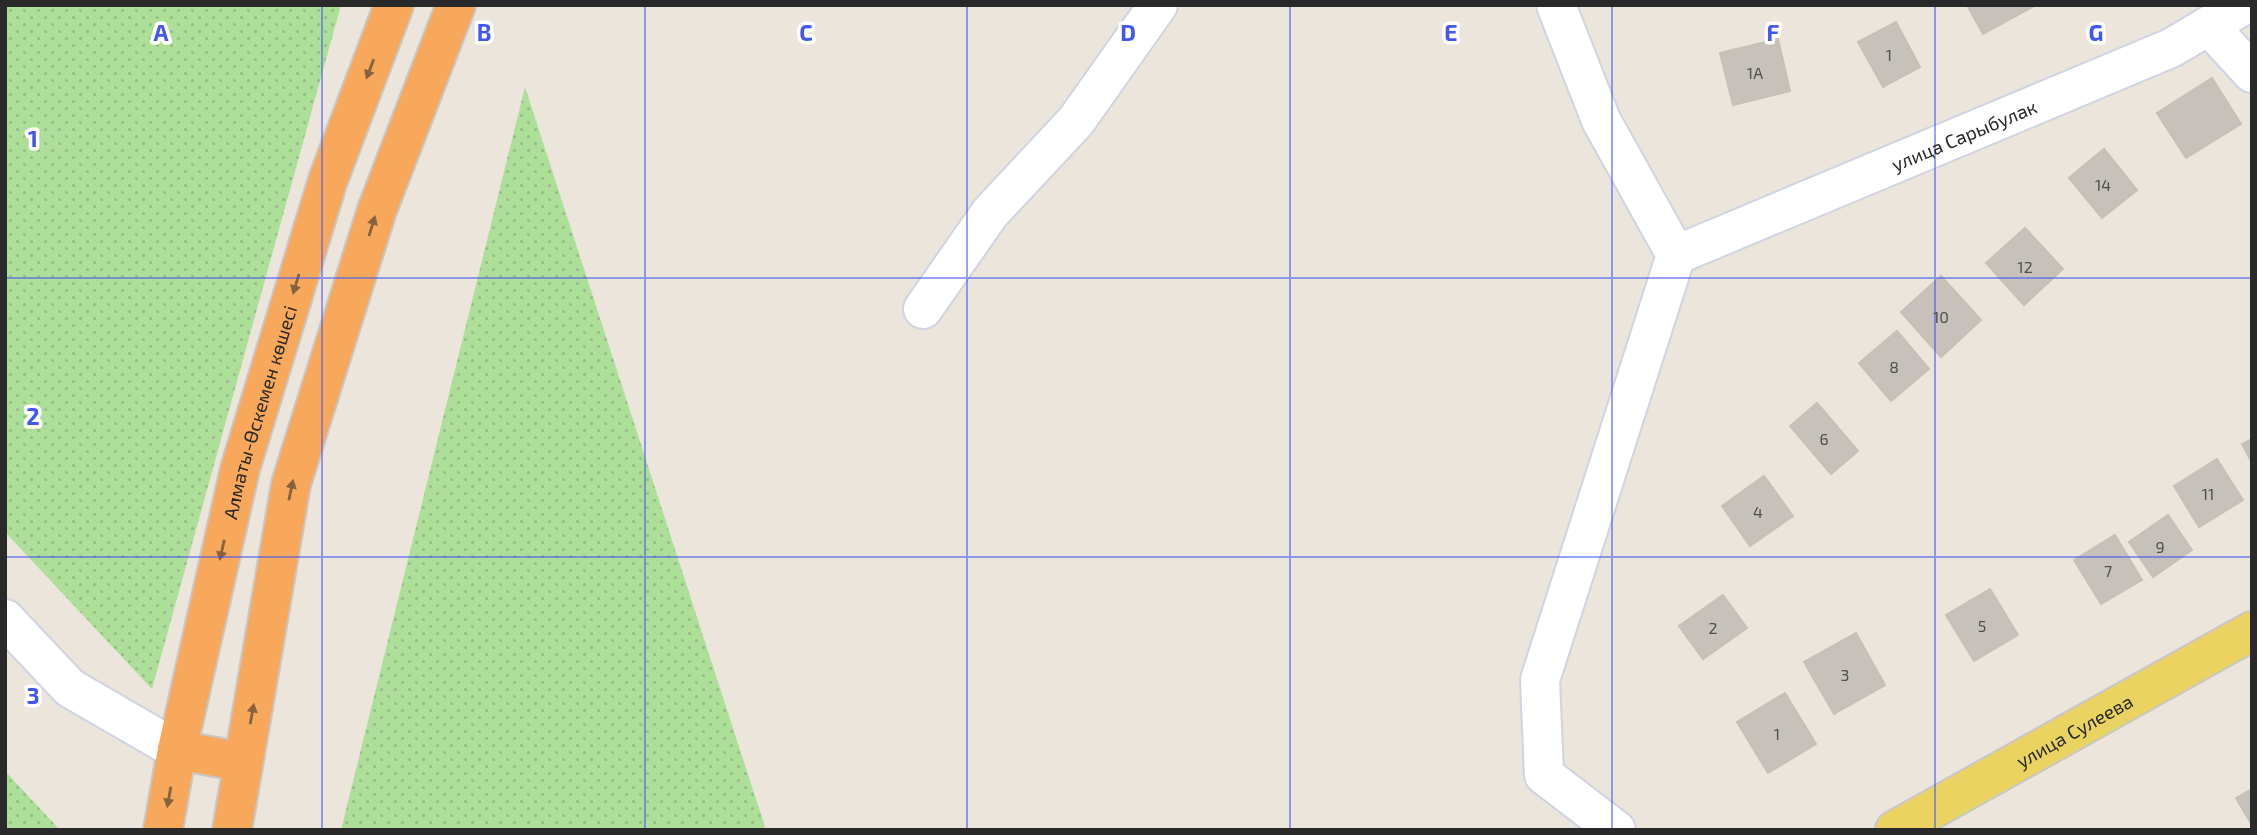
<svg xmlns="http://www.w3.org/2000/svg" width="2257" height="835" viewBox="0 0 2257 835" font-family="'Exo 2',sans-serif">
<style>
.grass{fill:url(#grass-dots)}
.building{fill:#c6c2bb;stroke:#c6c1b5;stroke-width:2}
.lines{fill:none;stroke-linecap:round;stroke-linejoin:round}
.minor-casing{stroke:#d0d3e1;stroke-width:42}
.major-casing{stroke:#c7c7c7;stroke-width:42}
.highway-casing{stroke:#c7c7c7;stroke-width:42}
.minor{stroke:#fff;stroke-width:38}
.major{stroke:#ead360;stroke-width:38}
.highway{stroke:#f7a85a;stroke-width:38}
.oneway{fill:#86623f}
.grid{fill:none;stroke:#4156f2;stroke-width:2;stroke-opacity:0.55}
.labels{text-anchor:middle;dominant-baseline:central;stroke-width:7;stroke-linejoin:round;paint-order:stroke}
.number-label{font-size:16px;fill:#504f4e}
.street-label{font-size:19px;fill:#292929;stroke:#fff}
.grid-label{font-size:23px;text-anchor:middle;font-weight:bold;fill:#4156f2;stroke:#fff;stroke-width:7;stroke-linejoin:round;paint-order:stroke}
</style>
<defs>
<pattern id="grass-dots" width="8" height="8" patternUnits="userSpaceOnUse" patternTransform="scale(1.75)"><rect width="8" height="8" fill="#addf99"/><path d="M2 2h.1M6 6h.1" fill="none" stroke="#95bf84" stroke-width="1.8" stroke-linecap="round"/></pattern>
</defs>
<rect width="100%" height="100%" fill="#ebe5db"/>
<!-- grass -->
<g class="grass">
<path d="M5,5h336l-189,684 -147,-157z"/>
<path d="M525,87l241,743h-425z"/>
<path d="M5,771l55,59h-55z"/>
</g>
<!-- building -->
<g class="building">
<path d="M1967,5h67v1l-51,28z"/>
<path d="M1896,22l24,45 -37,20 -25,-45z"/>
<path d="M1778,39l12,52 -57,14 -13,-52z"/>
<path d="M2212,78l29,46 -55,34 -29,-45z"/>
<path d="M2104,149l33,41 -35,28 -33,-40z"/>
<path d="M2025,228l38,41 -39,36 -38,-42z"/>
<path d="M1941,276l40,44 -40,37 -40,-45z"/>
<path d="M1897,331l32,38 -38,32 -32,-38z"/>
<path d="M1817,403l41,48 -27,23 -41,-48z"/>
<path d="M2252,439v24l-10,-19z"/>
<path d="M2217,459l26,41 -44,27 -25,-41z"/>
<path d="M1764,476l29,40 -43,30 -28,-40z"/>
<path d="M2168,515l24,35 -39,27 -24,-35z"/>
<path d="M2115,535l27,45 -41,24 -27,-44z"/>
<path d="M1990,589l28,46 -44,26 -28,-46z"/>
<path d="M1723,595l24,33 -44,31 -24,-33z"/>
<path d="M1856,633l29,52 -51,29 -30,-52z"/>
<path d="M1785,693l31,51 -48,29 -31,-51z"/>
<path d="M2252,789v36l-16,-27z"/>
</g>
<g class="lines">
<!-- minor casing -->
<g class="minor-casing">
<g id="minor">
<path d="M1556,5l45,115 75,135 -136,425 4,95 72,55"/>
<path d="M2209,26l43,47"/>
<path id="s1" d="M1676,255l495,-207 73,-43"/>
<path d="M923,309l67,-96 86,-92 82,-116"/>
<path d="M5,619l65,69 107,62"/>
</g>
</g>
<!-- major casing -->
<g class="major-casing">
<g id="major">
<path id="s2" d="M1895,830l357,-199"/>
</g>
</g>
<!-- highway casing -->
<g class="highway-casing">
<g id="highway">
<path d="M177,750l66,12"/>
<path id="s3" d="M163,830l14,-80 63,-281 88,-289 66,-175"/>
<path d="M232,830l59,-346 86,-274 79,-205"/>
</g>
</g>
<!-- minor -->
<use href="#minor" class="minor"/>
<!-- major -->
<use href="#major" class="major"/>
<!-- highway -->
<use href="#highway" class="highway"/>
</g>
<!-- one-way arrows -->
<defs><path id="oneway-solid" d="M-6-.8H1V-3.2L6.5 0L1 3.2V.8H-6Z" transform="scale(1.75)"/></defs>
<g class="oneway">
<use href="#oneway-solid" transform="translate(370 69) rotate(111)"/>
<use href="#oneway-solid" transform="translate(372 226) rotate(-73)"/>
<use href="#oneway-solid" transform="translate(296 284) rotate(107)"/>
<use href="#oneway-solid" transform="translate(291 490) rotate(-78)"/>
<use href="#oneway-solid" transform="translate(222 550) rotate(103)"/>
<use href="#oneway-solid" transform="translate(252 714) rotate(-80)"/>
<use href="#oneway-solid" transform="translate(169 797) rotate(100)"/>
</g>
<!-- grid -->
<path class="grid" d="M322,5v825M645,5v825M967,5v825M1290,5v825M1612,5v825M1935,5v825M5,278h2247M5,557h2247"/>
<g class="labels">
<!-- number labels -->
<g class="number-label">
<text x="1889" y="54">1</text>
<text x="1755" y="72">1А</text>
<text x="2103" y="184">14</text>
<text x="2025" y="266">12</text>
<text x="1941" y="316">10</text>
<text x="1894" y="366">8</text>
<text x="1824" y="438">6</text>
<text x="2208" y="493">11</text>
<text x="1758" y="511">4</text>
<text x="2160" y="546">9</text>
<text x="2108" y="570">7</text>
<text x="1982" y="625">5</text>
<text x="1713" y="627">2</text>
<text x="1845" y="674">3</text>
<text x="1777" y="733">1</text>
</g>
<!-- street labels -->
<g class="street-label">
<text stroke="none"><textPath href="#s1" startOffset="312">улица Сарыбулак</textPath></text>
<text stroke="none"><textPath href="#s3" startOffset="429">Алматы-Өскемен көшесі</textPath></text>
<text stroke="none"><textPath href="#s2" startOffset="205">улица Сулеева</textPath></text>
</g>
</g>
<g class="grid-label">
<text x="161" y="41">A</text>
<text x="484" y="41">B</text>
<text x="806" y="41">C</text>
<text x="1128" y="41">D</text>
<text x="1451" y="41">E</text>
<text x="1773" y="41">F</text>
<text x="2096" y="41">G</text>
<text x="33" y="147">1</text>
<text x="33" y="425">2</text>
<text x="33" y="704">3</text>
</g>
<!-- border -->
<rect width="2257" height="835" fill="none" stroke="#292929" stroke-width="14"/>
</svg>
